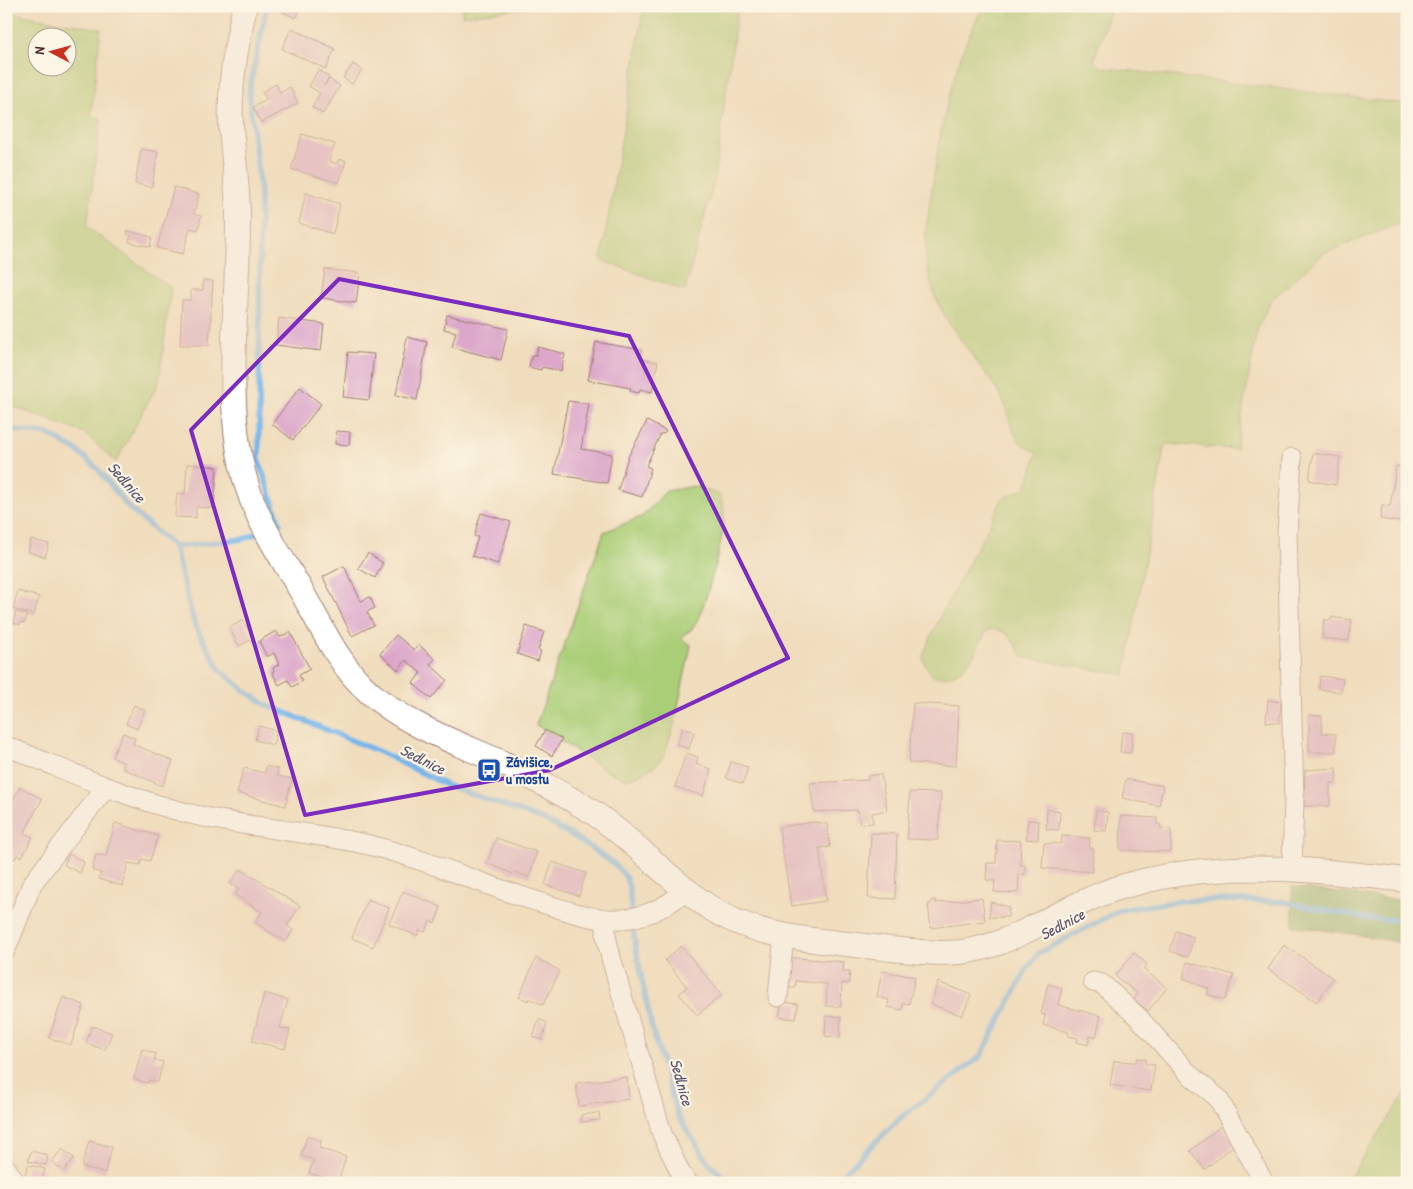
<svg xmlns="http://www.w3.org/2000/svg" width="1413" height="1189" viewBox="0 0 1413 1189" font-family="'Patrick Hand',sans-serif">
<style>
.green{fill:#aacd77;stroke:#7a7651;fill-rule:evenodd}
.forest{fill:#87b068;stroke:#68684a}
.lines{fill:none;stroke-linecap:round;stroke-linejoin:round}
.stream{stroke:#76b5e9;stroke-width:5.5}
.building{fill:#dca7ca}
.minor-casing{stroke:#9d7e74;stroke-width:21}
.major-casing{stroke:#9d7e74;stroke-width:26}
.minor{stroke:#fff;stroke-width:19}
.major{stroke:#fff;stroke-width:24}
.marked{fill:none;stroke:#7b2cbf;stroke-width:4;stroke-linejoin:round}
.labels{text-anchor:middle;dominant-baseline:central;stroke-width:4.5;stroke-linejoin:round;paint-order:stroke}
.transit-label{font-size:15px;font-weight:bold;fill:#164399;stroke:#fcf5e5;text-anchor:start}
.water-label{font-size:16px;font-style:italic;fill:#59546e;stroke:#fcf5e5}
</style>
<rect width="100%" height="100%" fill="#fcf5e5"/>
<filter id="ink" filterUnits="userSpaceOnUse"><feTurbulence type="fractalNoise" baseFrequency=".02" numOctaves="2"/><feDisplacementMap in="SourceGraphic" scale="10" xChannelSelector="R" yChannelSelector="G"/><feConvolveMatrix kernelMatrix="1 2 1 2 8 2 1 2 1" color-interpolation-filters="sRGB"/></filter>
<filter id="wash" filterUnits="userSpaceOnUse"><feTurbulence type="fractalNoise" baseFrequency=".0096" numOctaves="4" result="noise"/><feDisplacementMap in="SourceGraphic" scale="20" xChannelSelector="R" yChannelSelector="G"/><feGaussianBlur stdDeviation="1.12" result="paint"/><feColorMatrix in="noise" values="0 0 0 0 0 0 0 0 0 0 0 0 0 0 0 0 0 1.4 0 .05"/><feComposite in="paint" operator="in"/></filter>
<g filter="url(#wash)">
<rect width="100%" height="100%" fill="#f0ddbd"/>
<!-- green -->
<g class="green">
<path d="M462,6h76l-76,10z"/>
<path d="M644,6h94l-24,175 -29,110 -84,-31z"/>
<path d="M984,6h128l-18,54 5,7 308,37v117l-83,32 -53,47 -14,30 -21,119 -71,-5 -40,231 -102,-18c-9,-14 -18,-33 -37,-26 -10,22 -24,52 -53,45l-8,-11 -2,-9c21,-55 55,-104 79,-157l24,-11 11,-35c-5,-4 -12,-6 -16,-10 -11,-11 -13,-37 -23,-52 -20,-31 -49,-60 -63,-95 -4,-12 -9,-28 -9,-40 -2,-23 3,-46 6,-68 9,-62 20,-127 52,-182z"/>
<path d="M6,12l95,17 -10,87 10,2 -14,109 84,61 -12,94 -43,80 -32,-29 -78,-29zM38,38h30v30h-30z"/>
<path d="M696,486l24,9c3,9 5,18 4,27 -2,20 -20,93 -32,107 -2,2 -6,4 -9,6l-1,4 9,6 -17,80 -10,31 -9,10 -18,10 -12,3 -18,-8 -71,-46 68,-193 39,-16 23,-25z"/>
<path d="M1407,1091v92h-61z"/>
</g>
<!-- forest -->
<path class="forest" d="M1292,887l115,14v43l-48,-9 -66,-9z"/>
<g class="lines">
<!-- stream -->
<g class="stream">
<path d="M267,6l-18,86 11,98 -1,271 21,63 -10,4"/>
<path d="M6,429l42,5 28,16 21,18 31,39 46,40 21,79 25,44 28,23 19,12 115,48 64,32 98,35 31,17 38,26 12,13 4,11 6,57 16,80 27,92 32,49 21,18"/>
<path d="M174,547l69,-8 18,-7"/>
<path d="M834,1183l66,-65 81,-62 47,-89 11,-14 81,-43 60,-9 43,-1 61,2 86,17 37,1"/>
</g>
</g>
<g id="blocks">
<!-- building -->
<g class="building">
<path d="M285,6h17l-6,12 -14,-6z"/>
<path d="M291,28l44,21 -9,20 -44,-20z"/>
<path d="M353,64l9,6 -10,14 -9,-6z"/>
<path d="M318,70l11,7 -5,9 5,-7 11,7 -17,28 -11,-7 8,-14 -11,-7z"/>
<path d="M276,84l4,9 10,-6 8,16 -37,20 -8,-16 14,-7 -5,-8z"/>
<path d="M302,134l33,10 -6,17 8,3 2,-5 7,2 -7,22 -48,-14z"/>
<path d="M141,149l17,3 -6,35 -17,-3z"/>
<path d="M174,187l25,7 -5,20 7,2 -3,14 -8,-2 -7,26 -26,-6z"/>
<path d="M306,193l34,11 -7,30 -34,-11z"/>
<path d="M128,231l24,6 -2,10 -21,-5 2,-7 -4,-1z"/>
<path d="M325,269l35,4 -4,30 -35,-5z"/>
<path d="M203,280l10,1 -4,64h-29l2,-45h9v-10h12z"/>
<path d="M447,315l61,14 -7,31 -49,-13 4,-15 -12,-3z"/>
<path d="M279,318l45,6 -3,27 -45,-6z"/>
<path d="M407,337l20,5 -10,58 -21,-5z"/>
<path d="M596,342l46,8 -1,9 17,3 -6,30 -12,-3 -1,4 -9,-2 1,-3 -43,-8z"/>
<path d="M538,347l27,7 -4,17 -19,-4 -1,3 -12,-3 3,-12h4z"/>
<path d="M348,352l26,2 -5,46 -26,-3z"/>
<path d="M300,387l21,17 -28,36 -21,-16z"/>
<path d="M568,401l21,3 -8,45 31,5 -5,29 -53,-9z"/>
<path d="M647,421l19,10 -2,3 -3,-1 -15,33 5,2 -9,29 -24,-7 10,-33z"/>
<path d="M336,431l14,1 -1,13 -14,-1z"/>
<path d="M1313,453l27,4 -4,28 -27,-5z"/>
<path d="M187,464l30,3 -3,41 -18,-1v11l-21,-1 2,-24 8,1z"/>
<path d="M1396,466l11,1v56l-27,-4 2,-14 8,1z"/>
<path d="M481,513l30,9 -13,42 -26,-8 6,-19 -4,-1z"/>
<path d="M31,539l18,5 -4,13 -17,-5z"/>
<path d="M368,553l15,10 -8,15 -17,-10z"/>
<path d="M344,566l17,35 9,-4 5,11 -8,4 7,13 -22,11 -29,-59z"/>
<path d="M18,591l21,6 -5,18 -21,-6z"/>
<path d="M16,612l11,3 -2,8 -4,-1 -1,3 -7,-2z"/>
<path d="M1331,617l21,3 -3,21 -27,-3 2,-18h7z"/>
<path d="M243,620l10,19 -14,7 -10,-18z"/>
<path d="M526,626l18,6 -6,18 3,1 -3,10 -21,-7z"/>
<path d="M276,631l4,6 10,-5 20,37 -11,6 3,6 -10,6 -4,-7 -9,5 -7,-13 2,-1 -1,-3 6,-4 -5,-11 -7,4 -8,-16z"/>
<path d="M396,635l18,15 5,-5 16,14 -5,5 17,16 -16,19 -18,-16 8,-10 -15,-13 -8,10 -18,-16z"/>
<path d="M1320,676l23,3 -2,13 -22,-3z"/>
<path d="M1268,700l13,2 -2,21 -13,-1z"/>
<path d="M913,703l46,3 -3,60 -47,-3z"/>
<path d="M134,705l11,5 -8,19 -11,-5z"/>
<path d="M1309,715l13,1v17l14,1v18h-27z"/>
<path d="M259,726l18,5 -4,14 -18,-5z"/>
<path d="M683,728l11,4 -5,17 -12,-4z"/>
<path d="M545,730l17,9 -10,17 -16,-10z"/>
<path d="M1122,732l11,1 -2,20 -11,-1z"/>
<path d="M123,733l12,5 -2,6 40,17 -11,25 -40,-18 2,-5 -12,-6z"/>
<path d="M686,753l12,4 -2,7 15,5 -8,27 -28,-9z"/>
<path d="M731,762l17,5 -5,17 -17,-6z"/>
<path d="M266,766l12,3 -1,7 15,3 -7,27 -48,-13 7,-25 21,5z"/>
<path d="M1336,768l1,11 -2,4h-5v23h-26l1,-36z"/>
<path d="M881,774l6,36 -15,3 1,10 -13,1 -2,-14 -44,2 -4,-29 58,-3v-4z"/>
<path d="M1126,779l37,7 -4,20 -37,-8z"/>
<path d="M20,787l22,12 -18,34 9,4 -11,20 -5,-2 -2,4 -9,-5v-41z"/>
<path d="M910,792l31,1 -3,47 -31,-1z"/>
<path d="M1047,809l13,2 -1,19 -13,-1z"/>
<path d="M1096,810l12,2 -2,19 -12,-1z"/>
<path d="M1121,816l36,2v6l4,1 -1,3 11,1v23l-51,-2z"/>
<path d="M1028,820l11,1 -1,19 -12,-1z"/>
<path d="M815,822l12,2 3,23 -11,1 7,53 -35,5 -12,-79z"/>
<path d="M115,823l43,13 -8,25 -8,-2 -2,6 -12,-2 -6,23 -23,-7 2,-6 -9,-3 4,-15 10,1z"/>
<path d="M871,833l26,1 -2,65 -27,-1z"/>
<path d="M1062,836l28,2 -1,10h4l-1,24 -50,-4 2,-25 17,1z"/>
<path d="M496,838l41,14 -8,25 -15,-5 -1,2 -26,-11z"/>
<path d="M997,840l24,1 -1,24h5v10l-6,-1 -1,19 -24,-1 1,-11 -9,-1 1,-17h9z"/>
<path d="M69,854l15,8 -4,11 -16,-8z"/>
<path d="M552,862l34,11 -7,23 -34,-11z"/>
<path d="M240,869l60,37 -13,20 6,4 -7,12 -31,-19 7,-11 -27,-17 4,-6 -9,-5z"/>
<path d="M403,891l38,16 -6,16 -5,-2 -5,11 -5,-2 -3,6 -28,-12z"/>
<path d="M982,898l3,23 -54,7 -3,-24h3l1,-4h4v3z"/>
<path d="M368,899l21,9 -16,39 -21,-9z"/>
<path d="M991,902l18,5 -1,10h-19z"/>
<path d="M1176,931l18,6 -6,20 -18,-6z"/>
<path d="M1284,945l49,33 -16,24 -49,-33z"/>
<path d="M681,946l41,49 -25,20 -18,-21 8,-7 -22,-27z"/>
<path d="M1134,953l13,11 -4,5 24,19 -19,23 -14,-11 4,-6 -23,-18z"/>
<path d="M786,957l58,5 -1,9h7l-1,13 -7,-1 -1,24 -15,-1 1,-22 -31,-3 -1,7h-9z"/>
<path d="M536,958l24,13 -17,34 -14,-7 -1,3 -9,-4z"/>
<path d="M1187,962l47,13 -9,25 -18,-6 2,-5 -26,-11z"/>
<path d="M882,971l33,6 -6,27 -6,-1 -1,7 -14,-3 1,-7 -12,-3z"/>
<path d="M938,982l33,13 -9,21 -31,-12z"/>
<path d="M1048,984l14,4 -4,17 43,11 -5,21 -6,-1 -2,9 -11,-3 1,-4 -10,-2 1,-4 -26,-7 2,-10 -4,-1z"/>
<path d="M264,993l24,7 -8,28 10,2 -5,19 -33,-8z"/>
<path d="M63,997l21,8 -13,40 -22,-7z"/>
<path d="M782,1002l16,2 -2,15 -17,-2z"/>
<path d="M826,1016l15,1 -1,21 -15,-2z"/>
<path d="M539,1019l8,4 -5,17 -9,-3z"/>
<path d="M92,1026l20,7 -7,17 -19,-7z"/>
<path d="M142,1049l14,5 -2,6 9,2 -5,20 -9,-2 -1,3 -14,-4z"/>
<path d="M1137,1058l9,1 -1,5 10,1 -4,26 -41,-6 4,-24 22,1z"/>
<path d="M627,1077l2,22 -50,7 -3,-23z"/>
<path d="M599,1113l1,7 -19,2v-7z"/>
<path d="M1221,1126l14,18 -30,25 -15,-18z"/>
<path d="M307,1136l14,5 -2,7 27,9 -8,25 -29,-9 5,-13 -13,-4z"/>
<path d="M89,1141l23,6 -7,26 -23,-6z"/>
<path d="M62,1149l12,9 -10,13 -12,-9z"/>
<path d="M31,1151l17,4 -2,10 -18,-4z"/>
<path d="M28,1165l17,4 -3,11 -17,-4z"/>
<path d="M560,1180v3h-19l-1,-2z"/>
</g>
</g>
</g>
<g filter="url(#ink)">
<use href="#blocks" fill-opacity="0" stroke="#9d7e74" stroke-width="1"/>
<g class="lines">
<!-- minor casing -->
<g class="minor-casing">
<g id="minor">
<path d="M1292,458l-5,75 7,266 -2,68"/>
<path d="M6,746c60,24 118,51 181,67 62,16 128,18 190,34 57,15 111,40 168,57 20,6 41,14 62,15 30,2 57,-9 79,-29"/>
<path d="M606,919v17l5,22 51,176 19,40 7,9"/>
<path d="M6,949l26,-65 74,-97"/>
<path d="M1093,982l9,2 36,33 52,58 28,23 46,85"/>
<path d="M778,997l6,-61"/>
<path d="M6,1168l10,15"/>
</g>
</g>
<!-- major casing -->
<g class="major-casing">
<path id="major" d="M245,6c-9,40 -16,78 -14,120 2,31 7,61 7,92 1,85 -16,187 9,268 12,39 36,73 56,108 19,34 37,73 67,99 40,35 92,51 139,73 28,14 56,29 82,45 41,27 74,66 115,94 44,31 98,34 150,40 28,3 56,7 84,8 65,2 113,-43 172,-63 99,-33 194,-21 295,-10"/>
</g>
<!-- minor -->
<use href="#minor" class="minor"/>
<!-- major -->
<use href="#major" class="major"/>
</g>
</g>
<!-- marked area -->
<path d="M0 0H1413V1189H0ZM339,279l290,57 159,322 -238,112 -245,45 -114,-385z" fill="#f0ddbd" fill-opacity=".55" fill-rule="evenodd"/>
<path class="marked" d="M339,279l290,57 159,322 -238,112 -245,45 -114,-385z"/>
<!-- icons -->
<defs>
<g id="bus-square" transform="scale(1.25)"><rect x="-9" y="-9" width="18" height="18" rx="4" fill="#1a4fb4" stroke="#fcf5e5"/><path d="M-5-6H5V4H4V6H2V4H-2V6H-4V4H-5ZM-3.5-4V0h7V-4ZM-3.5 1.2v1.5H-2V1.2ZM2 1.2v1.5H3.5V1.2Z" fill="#fff"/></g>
</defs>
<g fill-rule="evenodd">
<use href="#bus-square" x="489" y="770"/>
</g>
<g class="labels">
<!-- transit labels -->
<g class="transit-label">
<text x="506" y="761">Závišice,<tspan x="506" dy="17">u mostu</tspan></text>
</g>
<!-- water labels -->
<g class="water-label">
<text transform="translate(127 482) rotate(49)">Sedlnice</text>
<text transform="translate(423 759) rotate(27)">Sedlnice</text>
<text transform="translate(1062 924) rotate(-28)">Sedlnice</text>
<text transform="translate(682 1082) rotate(74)">Sedlnice</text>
</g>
</g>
<!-- margin -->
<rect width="1413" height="1189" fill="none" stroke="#fcf5e5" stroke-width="25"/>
<!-- north arrow -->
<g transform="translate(52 52) rotate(276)"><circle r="24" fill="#fcf5e5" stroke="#b59f9b"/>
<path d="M0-4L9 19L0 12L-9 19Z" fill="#c8321e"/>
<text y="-8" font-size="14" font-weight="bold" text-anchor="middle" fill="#4a1f2b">N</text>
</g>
</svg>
